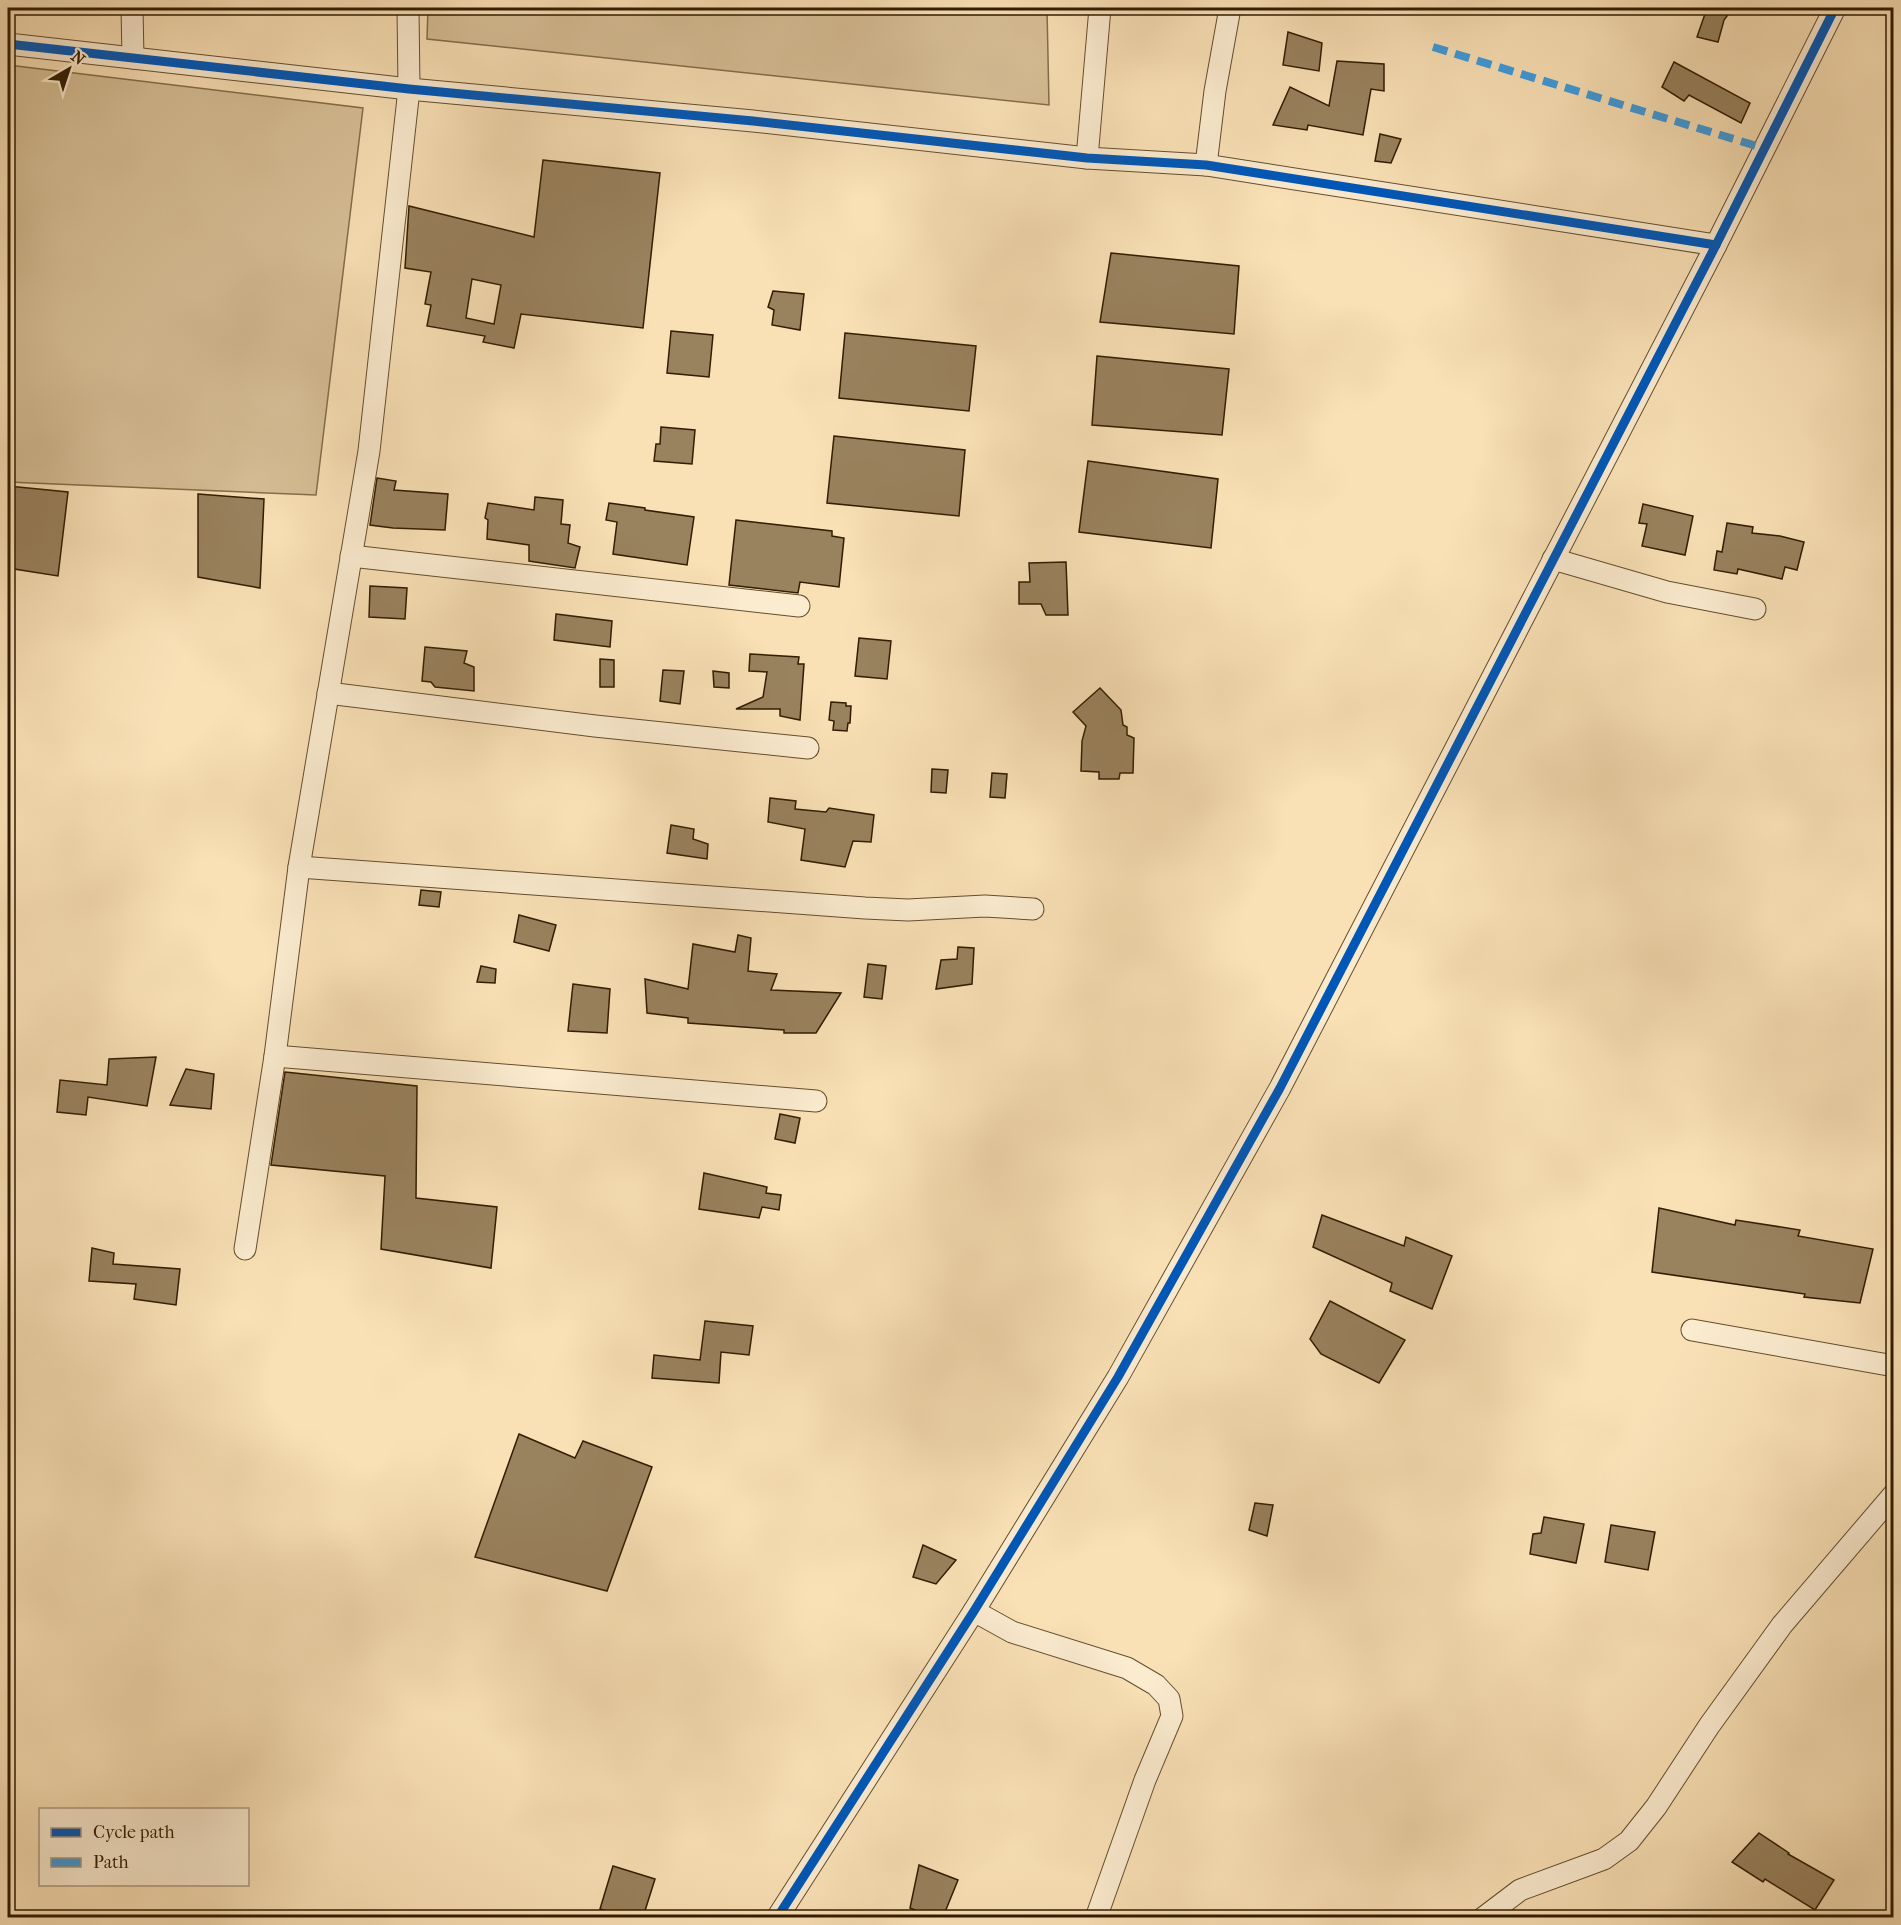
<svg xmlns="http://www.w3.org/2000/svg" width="1901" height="1925" viewBox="0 0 1901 1925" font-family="'IM FELL French Canon',serif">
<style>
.green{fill:#d7bf96;stroke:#846e4b;stroke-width:1.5}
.building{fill:#99825e;stroke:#321d00;stroke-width:1.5;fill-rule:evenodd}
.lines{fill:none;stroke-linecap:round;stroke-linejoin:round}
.minor-casing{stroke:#644e2d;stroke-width:23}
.minor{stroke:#fbebcf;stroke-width:21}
.quiet{stroke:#3e9bdc;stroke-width:8;stroke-dasharray:15 8;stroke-linecap:butt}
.cycleway-casing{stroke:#fbebcf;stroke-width:13}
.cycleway{stroke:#0057b8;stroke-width:9}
</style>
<rect width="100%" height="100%" fill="#f9e0b5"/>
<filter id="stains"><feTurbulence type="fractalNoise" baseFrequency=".00333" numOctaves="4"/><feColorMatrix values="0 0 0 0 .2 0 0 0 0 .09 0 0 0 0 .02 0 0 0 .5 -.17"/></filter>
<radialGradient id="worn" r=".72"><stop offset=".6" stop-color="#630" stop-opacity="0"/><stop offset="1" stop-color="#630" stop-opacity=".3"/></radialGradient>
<!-- green -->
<g class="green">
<path d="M428,8h619l2,97 -622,-66z"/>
<path d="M8,65l355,43 -47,387 -308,-13z"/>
</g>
<!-- building -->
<g class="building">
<path d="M1707,8h26l-9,12 -6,22 -21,-5z"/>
<path d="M1288,32l34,11 -3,28 -36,-6z"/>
<path d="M1337,61l47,3v27l-13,-2 -8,46 -55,-10 -1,5 -34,-5 17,-38 39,19z"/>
<path d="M1674,62l76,41 -9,20 -52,-28 -5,6 -22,-14z"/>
<path d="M1380,134l21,5 -10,24 -16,-2z"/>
<path d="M543,160l117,13 -17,155 -122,-14 -7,34 -31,-6 2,-6 -58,-10 4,-21 -6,-1 6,-32 -26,-4 4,-62 125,31zM472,279l29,6 -7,39 -28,-6z"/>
<path d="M1111,253l128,13 -5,68 -134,-12z"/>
<path d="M773,291l31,3 -4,36 -28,-5 2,-15 -6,-3z"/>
<path d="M671,331l42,4 -4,42 -42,-4z"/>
<path d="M845,333l131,13 -7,65 -130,-13z"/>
<path d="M1097,356l132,13 -7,66 -130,-10z"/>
<path d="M661,427l34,3 -3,34 -38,-3 2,-17h4z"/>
<path d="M834,436l131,14 -6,66 -132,-13z"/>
<path d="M1088,461l130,18 -7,69 -132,-16z"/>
<path d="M377,478l19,3 -2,9 54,4 -3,36 -52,-2 -23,-3z"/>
<path d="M8,486l60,6 -10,84 -50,-8z"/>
<path d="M198,494l66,5 -4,89 -62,-11z"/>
<path d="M535,497l28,3 -2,24 9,1 -2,18 12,4 -5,21 -46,-7v-16l-42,-6 1,-19 -3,-2 3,-15 46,7z"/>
<path d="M609,503l36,5v2l49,7 -7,48 -74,-11 4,-32 -11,-2z"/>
<path d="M1643,504l50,12 -8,39 -43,-9 5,-22 -8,-1z"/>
<path d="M736,520l96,11v5l12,2 -5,49 -39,-5 -2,11 -69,-8z"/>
<path d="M1727,523l26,4 -1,6 28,3 24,6 -7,28 -12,-3 -3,12 -44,-10 -1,5 -23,-4 3,-19 5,1z"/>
<path d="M1066,562l2,53h-22l-5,-11h-22v-22h11l-1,-19z"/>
<path d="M370,586l37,2 -2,31 -36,-2z"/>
<path d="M556,614l56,7 -2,26 -56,-7z"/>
<path d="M859,638l32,3 -4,38 -32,-3z"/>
<path d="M425,647l42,4 -3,12 10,4v24l-39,-4 -4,-5 -9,-1z"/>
<path d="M750,654l49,3 -1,7h6l-4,56 -20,-4v-7h-44l27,-12 4,-25 -18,-1z"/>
<path d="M600,659l14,1v27h-14z"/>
<path d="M663,670l21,1 -4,33 -20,-3z"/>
<path d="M713,671l16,2v15l-15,-1z"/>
<path d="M1100,688l21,22 2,15 4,2v8l7,3 -1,35h-13l-1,6h-20v-7l-18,-1 1,-30 4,-15 -13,-14z"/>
<path d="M831,702l15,1v3h5l-1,17h-2l-1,8 -14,-1 1,-9 -5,-1z"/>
<path d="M932,769l16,1 -2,23 -15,-1z"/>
<path d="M992,773l15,1 -2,24 -15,-1z"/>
<path d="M770,798l26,3 -1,8 31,3 3,-4 45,7 -3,27 -18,-1 -8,26 -44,-7 4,-31 -37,-7z"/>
<path d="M671,825l23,4 -1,10 15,5 -1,15 -40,-6z"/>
<path d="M421,890l20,2 -2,15 -20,-2z"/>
<path d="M519,915l37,10 -7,26 -35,-9z"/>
<path d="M738,935l13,3 -3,33 29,3 -6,16 70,3 -25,40h-32v-3l-96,-7v-5l-41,-5 -2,-34 43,10 5,-45 42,8z"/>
<path d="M958,947l16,1 -2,36 -36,5 5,-29 16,-1z"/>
<path d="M868,964l18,2 -4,33 -18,-2z"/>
<path d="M481,966l15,3 -1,14 -18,-1z"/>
<path d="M573,984l37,5 -3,44 -39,-2z"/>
<path d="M156,1057l-9,49 -59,-9 -2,18 -29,-3 3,-32 47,5 2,-26z"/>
<path d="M186,1069l28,5 -3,35 -41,-4z"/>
<path d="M285,1072l132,14 -1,112 81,9 -6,61 -110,-19 4,-73 -114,-11z"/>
<path d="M780,1114l20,4 -5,25 -20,-4z"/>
<path d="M704,1173l63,14 -1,6 15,2 -2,15 -17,-3 -3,11 -60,-9z"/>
<path d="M1659,1208l76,17 1,-5 64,10 -2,6 75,13 -13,54 -56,-6 1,-3 -153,-22z"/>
<path d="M1322,1215l82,31 2,-9 46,19 -20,53 -42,-18 2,-8 -79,-36z"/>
<path d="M92,1248l22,5 -1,11 67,5 -4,36 -42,-6 2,-15 -47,-3z"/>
<path d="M1330,1301l75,39 -26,43 -58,-29 -11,-15z"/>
<path d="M705,1321l48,5 -4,29 -28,-3 -2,31 -67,-5 2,-23 46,5z"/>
<path d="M519,1434l56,24 8,-17 69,26 -45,124 -132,-34z"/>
<path d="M1255,1503l18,2 -6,31 -18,-6z"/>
<path d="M1544,1517l40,7 -8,39 -46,-9 3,-20 8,-1z"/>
<path d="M1611,1525l44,7 -7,38 -43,-8z"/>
<path d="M923,1545l33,15 -20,24 -23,-7z"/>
<path d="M1759,1833l30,20 -1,1 46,26 -19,30 -50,-31 -2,3 -31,-20z"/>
<path d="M919,1865l39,15 -15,37h-11l-22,-9z"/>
<path d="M613,1866l42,13 -12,38 -27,-6 -1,2 -15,-4z"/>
</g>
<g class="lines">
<!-- minor casing -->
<g class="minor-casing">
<g id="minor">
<path d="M132,8l1,50"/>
<path d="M8,44l401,45 344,32 334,37 119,7 510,80"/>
<path d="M1087,158l13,-150"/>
<path d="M1206,165l9,-74 15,-83"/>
<path d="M351,556l448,50"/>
<path d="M1553,559l114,33 88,17"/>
<path d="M328,693l267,33 213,22"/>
<path d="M299,867l566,41 43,2 77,-4 48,3"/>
<path d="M275,1056l541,45"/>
<path d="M245,1249l30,-193 24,-189 70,-416 40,-362 -1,-81"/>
<path d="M1692,1330l202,36"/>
<path d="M974,1611l38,21 115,36 29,17 13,14 3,17 -27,64 -49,138"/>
<path d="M777,1918l197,-307 144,-234 162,-289 436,-843 119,-237"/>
<path d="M1483,1918l37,-28 84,-31 25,-18 27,-34 53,-81 73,-101 112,-131"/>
</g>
</g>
<!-- minor -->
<use href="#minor" class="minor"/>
<!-- quiet -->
<path class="quiet" d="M1433,47l330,101"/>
<!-- cycleway casing -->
<g class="cycleway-casing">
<g id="cycleway">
<path d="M8,44l401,45 344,32 334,37 119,7 510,80"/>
<path d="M777,1918l197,-307 144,-234 162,-289 436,-843 119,-237"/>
</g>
</g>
<!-- cycleway -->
<use href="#cycleway" class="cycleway"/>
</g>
<!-- margin -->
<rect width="1901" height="1925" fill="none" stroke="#f9e0b5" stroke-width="30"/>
<rect x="9" y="9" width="1883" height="1907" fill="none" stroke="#321d00" stroke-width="3"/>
<rect x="15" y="15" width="1871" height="1895" fill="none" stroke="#321d00" stroke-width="1.5"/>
<!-- legend -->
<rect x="39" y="1808" width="210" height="78" fill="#fbebcf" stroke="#ab997c" stroke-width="1.5"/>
<rect x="51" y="1828" width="30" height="9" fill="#0057b8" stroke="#ab997c" stroke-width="1.5"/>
<text x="93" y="1838" font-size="18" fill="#321d00">Cycle path</text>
<rect x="51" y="1858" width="30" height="9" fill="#3e9bdc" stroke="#ab997c" stroke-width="1.5"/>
<text x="93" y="1868" font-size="18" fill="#321d00">Path</text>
<!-- north arrow -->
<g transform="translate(69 69) rotate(39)" stroke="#fbebcf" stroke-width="4.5" paint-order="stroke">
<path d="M0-4.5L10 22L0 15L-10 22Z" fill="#321d00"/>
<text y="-9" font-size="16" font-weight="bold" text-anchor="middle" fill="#321d00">N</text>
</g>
<rect width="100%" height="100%" filter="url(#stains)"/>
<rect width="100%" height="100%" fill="url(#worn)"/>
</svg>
